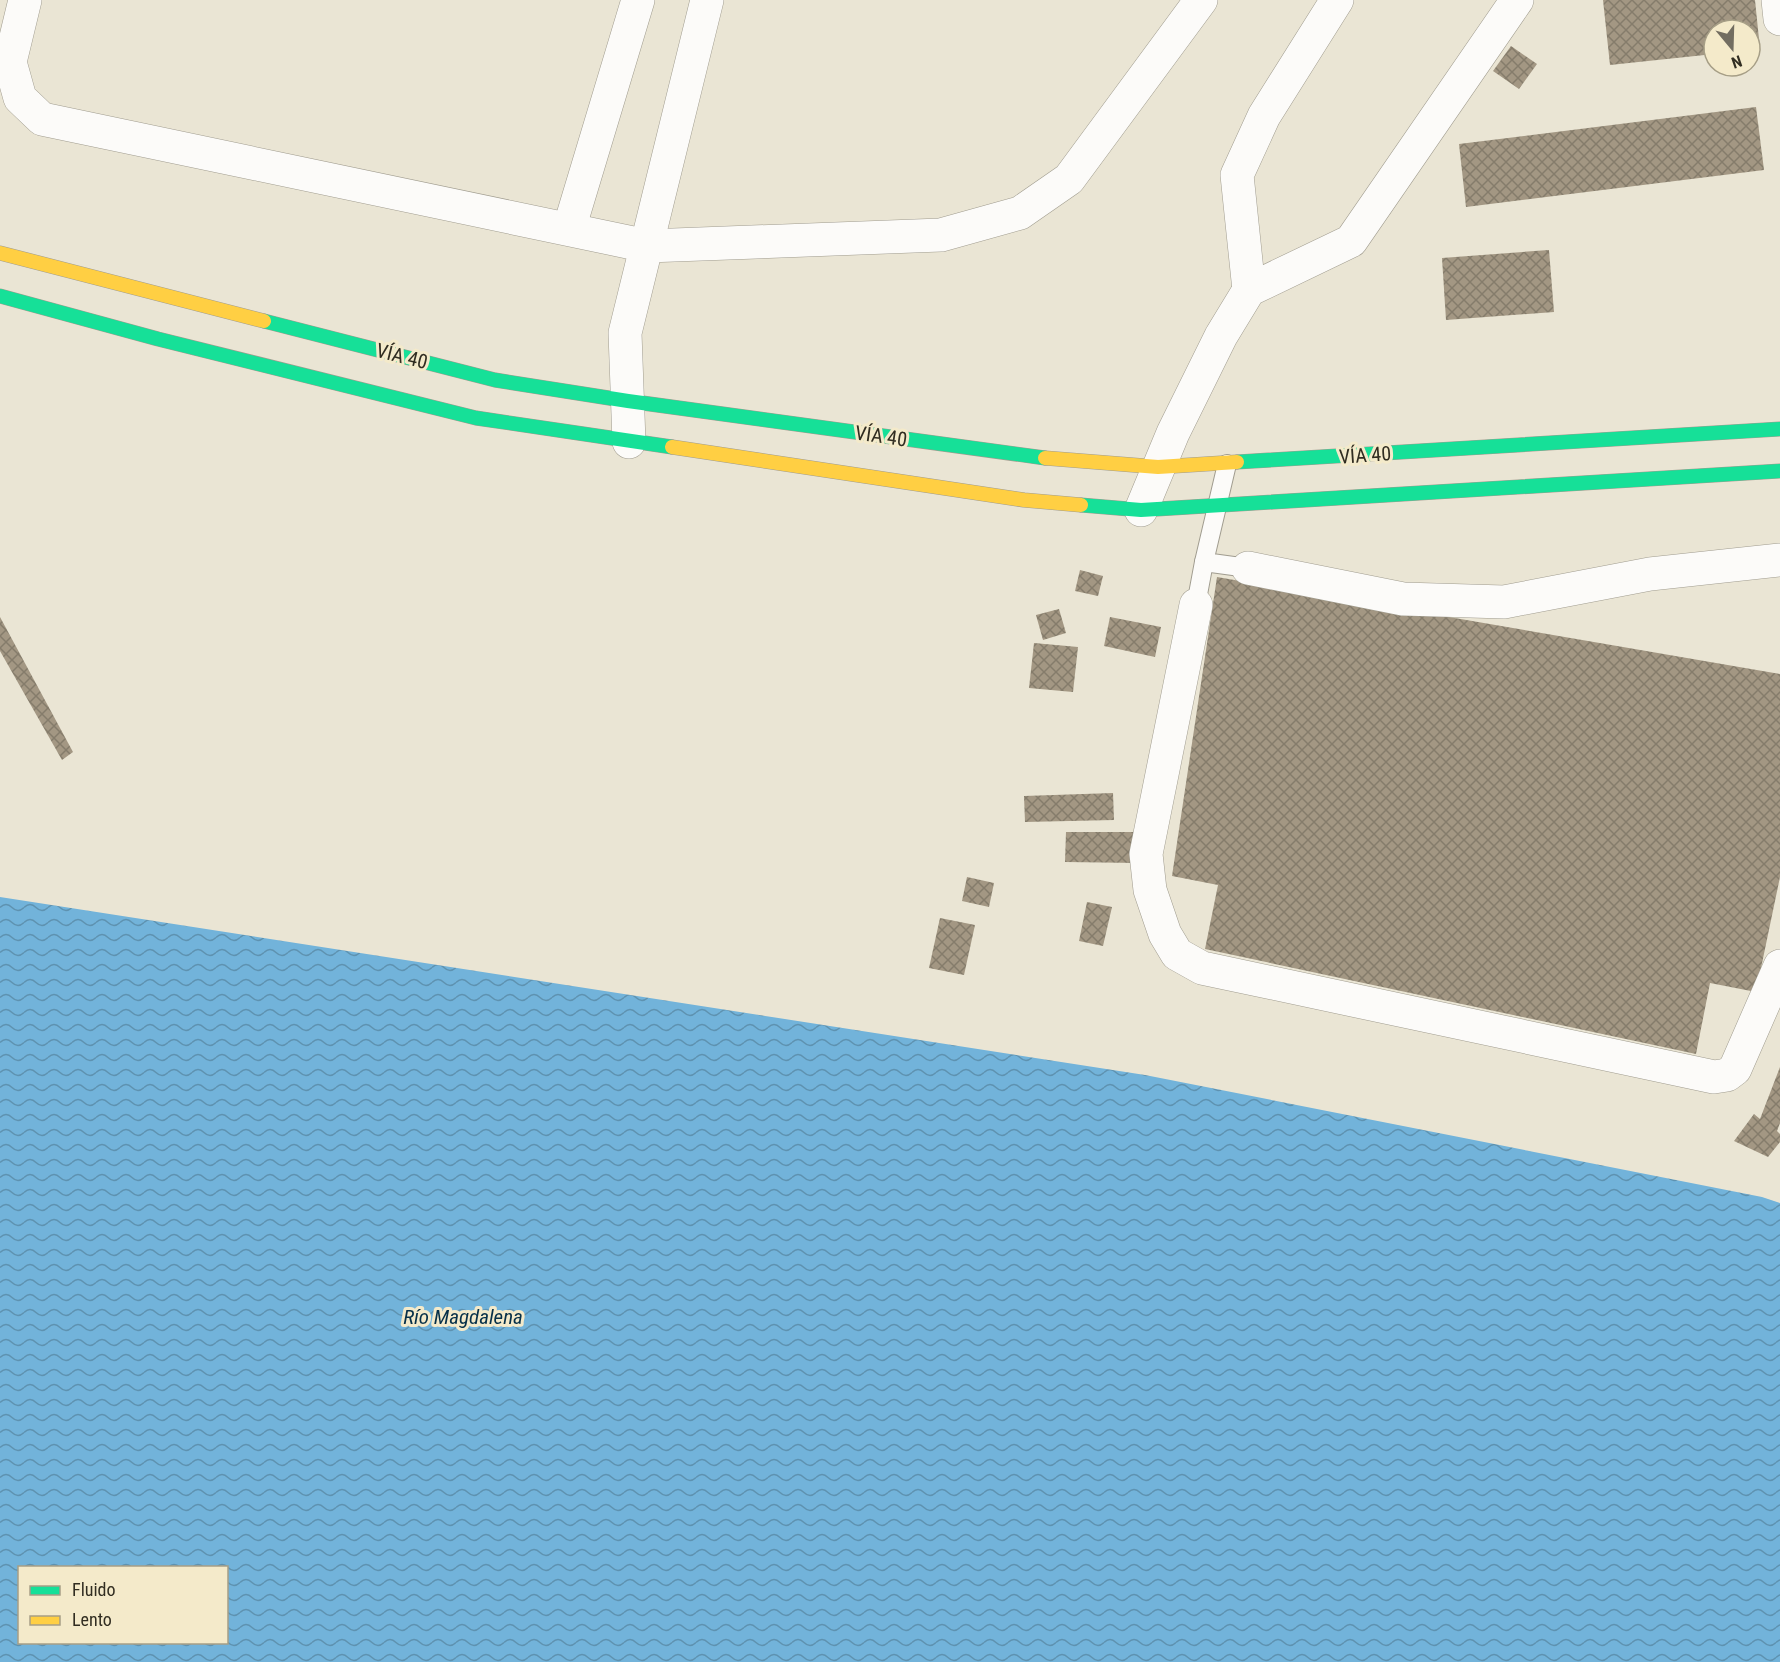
<svg xmlns="http://www.w3.org/2000/svg" width="1780" height="1662" viewBox="0 0 1780 1662" font-family="'Roboto Condensed',sans-serif">
<style>
.water{fill:url(#water-waves);fill-rule:evenodd}
.building{fill:url(#building-cross-hatch)}
.lines{fill:none;stroke-linecap:round;stroke-linejoin:round}
.lane-casing{stroke:#a09c8f;stroke-width:20}
.street-casing{stroke:#a09c8f;stroke-width:34}
.fast-casing{stroke:#a09c8f;stroke-width:15}
.slow-casing{stroke:#a09c8f;stroke-width:15}
.lane{stroke:#fcfbf9;stroke-width:18}
.street{stroke:#fcfbf9;stroke-width:33}
.fast{stroke:#16e098;stroke-width:14}
.slow{stroke:#ffcf43;stroke-width:14}
.labels{text-anchor:middle;dominant-baseline:central;stroke-width:6;stroke-linejoin:round;paint-order:stroke}
.street-label{font-size:20px;fill:#312d21;stroke:#f4eaca}
.water-label{font-size:21px;font-style:italic;fill:#063049;stroke:#f4eaca}
</style>
<defs>
<pattern id="water-waves" width="16" height="10" patternUnits="userSpaceOnUse" patternTransform="scale(1.5)"><rect width="16" height="10" fill="#72b3da"/><path d="M0 5q4-4 8 0t8 0" fill="none" stroke="#5e92b0"/></pattern>
<pattern id="building-cross-hatch" width="8" height="8" patternUnits="userSpaceOnUse" patternTransform="scale(1.5)"><rect width="8" height="8" fill="#a39783"/><path d="M0 0l8 8M0 8l8-8" fill="none" stroke="#857c6b"/></pattern>
</defs>
<rect width="100%" height="100%" fill="#eae5d4"/>
<!-- water -->
<path class="water" d="M0,897l1145,178 617,122 18,6v459h-1780zM20,1568h206v74h-206z"/>
<!-- building -->
<g class="building">
<path d="M1603,0h152l5,49 -10,1v-20h-36v24l-104,11z"/>
<path d="M1511,46l26,18 -18,25 -26,-18z"/>
<path d="M1756,107l8,63 -298,37 -7,-63z"/>
<path d="M1549,250l5,62 -108,8 -4,-62z"/>
<path d="M1080,570l23,6 -5,20 -23,-5z"/>
<path d="M1217,577l563,97v203l-24,115 -46,-9 -14,71 -491,-105 13,-64 -46,-9z"/>
<path d="M1059,609l7,24 -23,7 -7,-25z"/>
<path d="M0,617l73,135 -11,8 -62,-109z"/>
<path d="M1110,617l51,10 -6,30 -51,-11z"/>
<path d="M1034,643l44,4 -5,45 -44,-4z"/>
<path d="M1113,793l1,27 -89,2 -1,-26z"/>
<path d="M1066,832h73l-1,31 -73,-1z"/>
<path d="M967,877l27,6 -5,24 -27,-6z"/>
<path d="M1087,902l25,5 -9,39 -24,-5z"/>
<path d="M940,918l35,7 -11,50 -35,-7z"/>
<path d="M1780,1067v56l-3,8 3,3v8l-12,15 -34,-16 20,-27 6,5z"/>
</g>
<g class="lines">
<!-- lane casing -->
<g class="lane-casing">
<g id="lane">
<path d="M1227,464l-23,98 44,6"/>
<path d="M1196,605l8,-43"/>
</g>
</g>
<!-- street casing -->
<g class="street-casing">
<g id="street">
<path d="M25,0l-15,62 10,36 22,21 605,127 294,-11 79,-22 49,-34 132,-179"/>
<path d="M1778,0l2,19"/>
<path d="M569,229l69,-229"/>
<path d="M1249,290l-12,-115 27,-59 73,-116"/>
<path d="M629,442l-4,-109 82,-333"/>
<path d="M1141,510l32,-77 48,-97 28,-46 102,-49 166,-241"/>
<path d="M1248,568l155,31 101,3 146,-28 130,-14"/>
<path d="M1196,605l-50,249 4,36 15,44 12,20 25,14 512,109 13,-2 8,-6 45,-103"/>
</g>
</g>
<!-- fast casing -->
<g class="fast-casing">
<g id="fast">
<path d="M0,296l158,43 318,79 196,29"/>
<path d="M264,321l231,59 133,21 417,57"/>
<path d="M1237,462l543,-33"/>
<path d="M1081,505l60,5 639,-39"/>
</g>
</g>
<!-- slow casing -->
<g class="slow-casing">
<g id="slow">
<path d="M0,253l264,68"/>
<path d="M672,447l352,53 57,5"/>
<path d="M1045,458l113,9 79,-5"/>
</g>
</g>
<!-- lane -->
<use href="#lane" class="lane"/>
<!-- street -->
<use href="#street" class="street"/>
<!-- fast -->
<use href="#fast" class="fast"/>
<!-- slow -->
<use href="#slow" class="slow"/>
</g>
<g class="labels">
<!-- street labels -->
<g class="street-label">
<text transform="translate(402 356) rotate(14)">VÍA 40</text>
<text transform="translate(881 436) rotate(8)">VÍA 40</text>
<text transform="translate(1365 455) rotate(-4)">VÍA 40</text>
</g>
<!-- water labels -->
<g class="water-label">
<text x="463" y="1317">Río Magdalena</text>
</g>
</g>
<!-- legend -->
<rect x="18" y="1566" width="210" height="78" fill="#f4eaca" stroke="#a69e86" stroke-width="1.5"/>
<rect x="30" y="1586" width="30" height="9" fill="#16e098" stroke="#a69e86" stroke-width="1.5"/>
<text x="72" y="1596" font-size="18" fill="#312d21">Fluido</text>
<rect x="30" y="1616" width="30" height="9" fill="#ffcf43" stroke="#a69e86" stroke-width="1.5"/>
<text x="72" y="1626" font-size="18" fill="#312d21">Lento</text>
<!-- north arrow -->
<g transform="translate(1732 48) rotate(161)"><circle r="28" fill="#f4eaca" stroke="#a69e86" stroke-width="1.5"/>
<path d="M0-4.5L10 22L0 15L-10 22Z" fill="#726d60"/>
<text y="-9" font-size="16" font-weight="bold" text-anchor="middle" fill="#312d21">N</text>
</g>
</svg>
